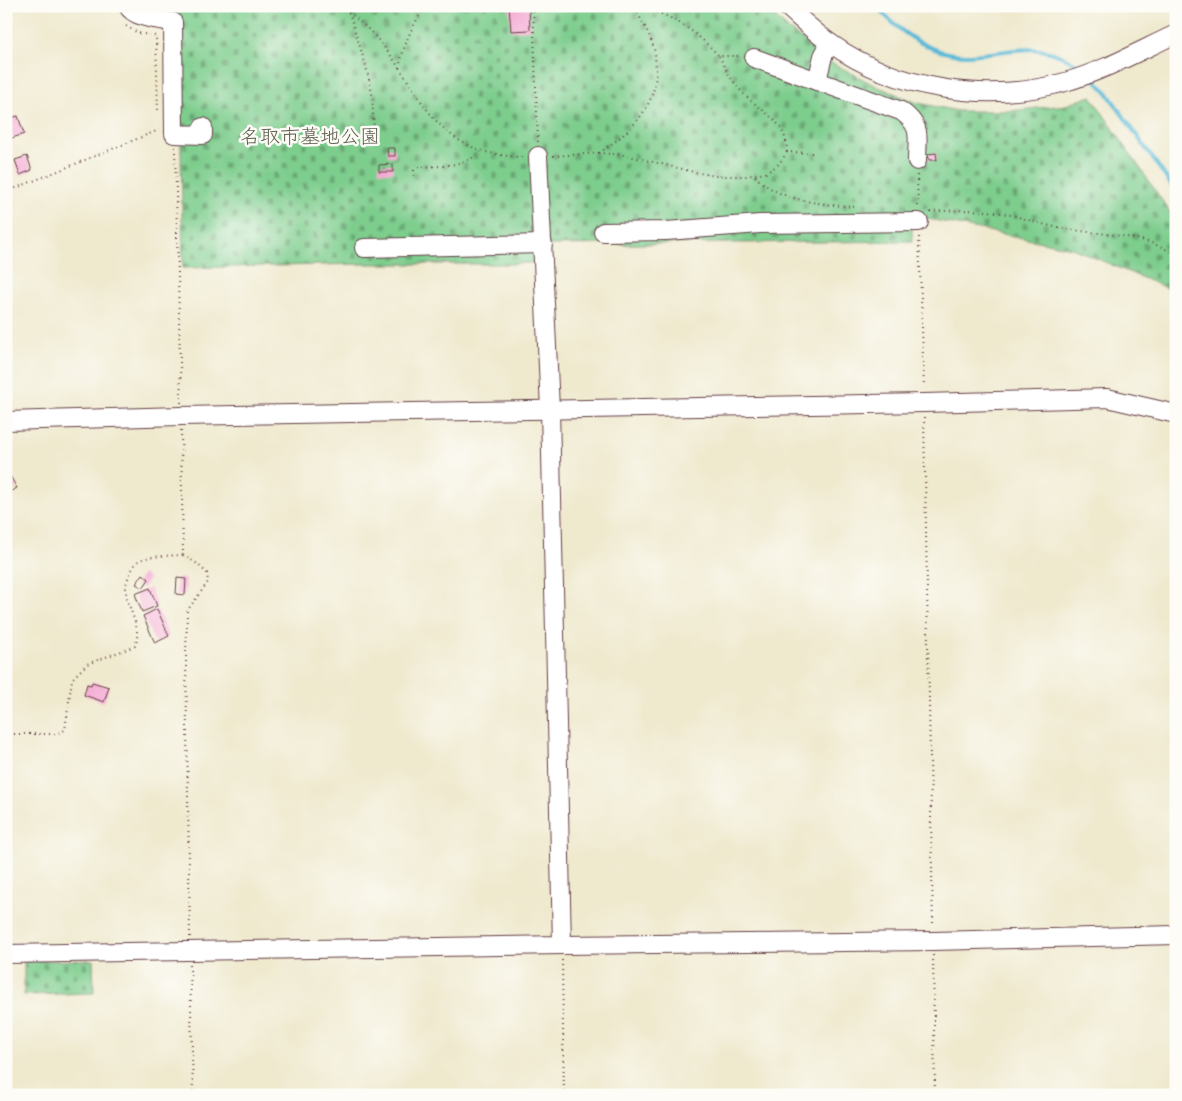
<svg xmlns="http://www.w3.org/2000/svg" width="1182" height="1101" viewBox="0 0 1182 1101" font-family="Caveat,'Klee One',sans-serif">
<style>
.cemetery{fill:url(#cemetery-stones);stroke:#64765c}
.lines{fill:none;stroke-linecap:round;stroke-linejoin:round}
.stream{stroke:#58bad7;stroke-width:4}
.building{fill:#f4aad3}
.minor-casing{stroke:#633d43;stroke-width:20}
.path{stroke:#633d43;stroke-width:2;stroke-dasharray:1 4;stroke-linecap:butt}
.minor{stroke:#fff;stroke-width:18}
.labels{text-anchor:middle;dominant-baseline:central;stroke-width:5;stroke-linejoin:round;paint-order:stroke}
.park-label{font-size:20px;fill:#5c5c4d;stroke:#fdfcf7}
</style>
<defs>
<pattern id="cemetery-stones" width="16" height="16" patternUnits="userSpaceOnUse" patternTransform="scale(1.25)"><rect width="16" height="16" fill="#7dcd8d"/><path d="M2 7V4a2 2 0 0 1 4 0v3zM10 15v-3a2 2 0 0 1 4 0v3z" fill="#68a673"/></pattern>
</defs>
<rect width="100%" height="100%" fill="#fdfcf7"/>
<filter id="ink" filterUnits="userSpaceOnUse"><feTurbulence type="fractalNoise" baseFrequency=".02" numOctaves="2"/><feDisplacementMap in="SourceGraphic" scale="10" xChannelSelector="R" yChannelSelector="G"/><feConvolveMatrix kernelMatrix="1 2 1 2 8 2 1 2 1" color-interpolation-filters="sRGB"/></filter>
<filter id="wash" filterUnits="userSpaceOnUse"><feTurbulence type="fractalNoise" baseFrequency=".0096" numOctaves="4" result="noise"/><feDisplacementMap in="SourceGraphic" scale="20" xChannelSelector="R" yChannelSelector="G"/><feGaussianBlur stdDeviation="1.12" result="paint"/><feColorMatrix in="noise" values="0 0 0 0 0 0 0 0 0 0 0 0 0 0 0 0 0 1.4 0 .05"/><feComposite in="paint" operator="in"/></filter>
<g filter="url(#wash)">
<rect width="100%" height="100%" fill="#efe9ce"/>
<!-- cemetery -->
<g class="cemetery">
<path d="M135,6h629l23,22 45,35 46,24 40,16 40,8h51l57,-6 25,-9 85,125v71l-104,-44 -148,-30 -12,-1v24l-362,4v17l-42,2h-145l-180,4 -4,-243z"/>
<path d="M93,960l1,33 -70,2v-34z"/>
</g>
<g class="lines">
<!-- stream -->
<g class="stream">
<path d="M877,6c21,26 54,49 88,49 39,0 65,-16 104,5 6,4 11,6 16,11"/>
<path d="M1092,77l14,14 70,101"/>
</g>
</g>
<g id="blocks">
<!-- building -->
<g class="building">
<path d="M509,6h20l1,24 -19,1z"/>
<path d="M18,116l6,18 -18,6v-21z"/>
<path d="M387,148h8v8h-7z"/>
<path d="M936,153l1,7h-8l-1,-6z"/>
<path d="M27,156l5,14 -12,5 -5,-15z"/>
<path d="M393,164v8h-14v-7z"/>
<path d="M6,469l11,19 -11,6z"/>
<path d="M143,574l6,5 -6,9 -7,-4z"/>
<path d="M177,578l9,1 -1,16 -9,-1z"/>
<path d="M150,588l7,18 -15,6 -7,-18z"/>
<path d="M157,609l12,27 -14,7 -12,-27z"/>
<path d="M92,682l17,5 -5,15 -20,-7 3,-11 4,1z"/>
</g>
</g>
</g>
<g filter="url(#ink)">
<use href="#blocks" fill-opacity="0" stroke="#633d43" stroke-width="1"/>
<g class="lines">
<!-- minor casing -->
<g class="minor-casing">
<g id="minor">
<path d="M128,6c5,12 33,14 45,16l1,112 29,1v-8"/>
<path d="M786,6c15,13 28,26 44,37 66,47 157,61 235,39 39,-11 74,-31 111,-48"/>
<path d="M830,43l-7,13 -6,25 84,30c22,16 16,25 16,50"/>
<path d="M754,58l63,23"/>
<path d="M603,232l63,-1 94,-7 159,-2"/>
<path d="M364,248l179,-4"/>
<path d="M6,421l175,-5 743,-13 183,-5 69,16"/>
<path d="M562,945l371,-4 243,-6"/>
<path d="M6,954l556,-9 -12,-536 -12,-253"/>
</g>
</g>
<!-- path -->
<g class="path">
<path d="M341,6c10,8 20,16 29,25 55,56 55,123 153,126"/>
<path d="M533,6l5,136"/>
<path d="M632,6c8,3 18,4 27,7 24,9 42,24 60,43h20"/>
<path d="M1030,6l16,2 11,-2"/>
<path d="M349,12l17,54 6,27 2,39"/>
<path d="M126,26l12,7 18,3 2,74"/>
<path d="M719,56c7,13 13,26 23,36 19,21 45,27 45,60l27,1"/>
<path d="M399,68c5,-23 12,-43 28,-62"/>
<path d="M175,147l6,256"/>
<path d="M599,153c31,-21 58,-45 57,-85 -1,-6 0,-13 -2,-19 -4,-15 -12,-28 -20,-42"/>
<path d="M553,156l46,-3 26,2 69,17 22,4h30l20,-3 13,-9 8,-12"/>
<path d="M418,167c21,-1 46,0 62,-15"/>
<path d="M414,170v9"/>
<path d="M917,175l1,33"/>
<path d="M755,176c24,26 68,28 101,31"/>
<path d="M6,192l153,-62"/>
<path d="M930,212c23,-2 49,-3 72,1 20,4 39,12 59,15 38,7 82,5 115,27"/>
<path d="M919,237l5,150"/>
<path d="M924,417l9,510"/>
<path d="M181,430l2,125 13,8 11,10 1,9 -21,29 -1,48 4,278"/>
<path d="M6,738l3,-4h47l9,-4 7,-51 15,-15 48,-18c10,-23 -18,-46 -6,-70 2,-4 5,-11 8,-14 8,-7 34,-6 46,-7"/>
<path d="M6,824l3,115"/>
<path d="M933,955l2,140"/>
<path d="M562,960l2,135"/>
<path d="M190,965l3,130"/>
</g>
<!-- minor -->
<use href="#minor" class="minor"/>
</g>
</g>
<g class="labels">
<!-- park labels -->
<g class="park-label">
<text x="310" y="136">名取市墓地公園</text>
</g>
</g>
<!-- margin -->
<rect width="1182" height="1101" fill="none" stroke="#fdfcf7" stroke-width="25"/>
</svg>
